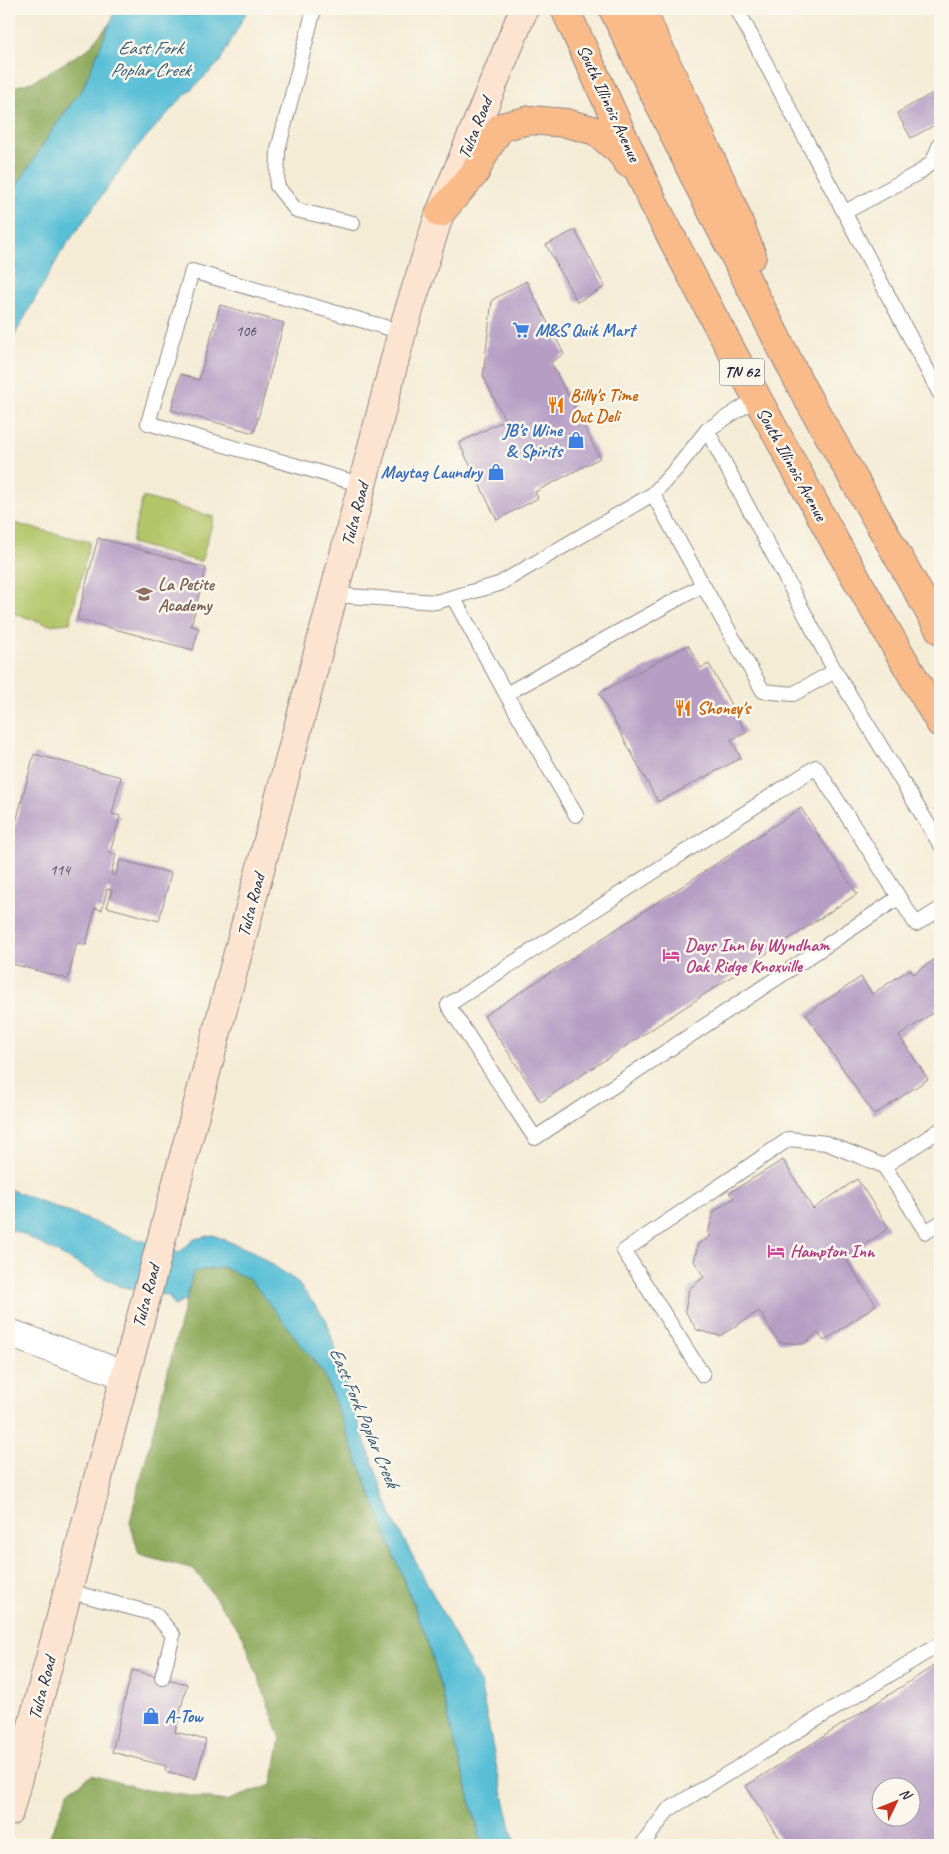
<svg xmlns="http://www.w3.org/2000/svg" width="949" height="1854" viewBox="0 0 949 1854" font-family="Caveat,sans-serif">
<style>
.green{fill:#b2c568;stroke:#6a7452}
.forest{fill:#8daa5c;stroke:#58664c}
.water{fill:#59bfd7;stroke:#3e7089}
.building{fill:#b59dc4;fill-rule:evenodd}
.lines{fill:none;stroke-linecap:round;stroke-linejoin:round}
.lane-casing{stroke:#8c8788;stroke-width:16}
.street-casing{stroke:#8c8788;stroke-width:30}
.secondary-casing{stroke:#8c8788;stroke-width:30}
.highway-casing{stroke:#8c8788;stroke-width:30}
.lane{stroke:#fff;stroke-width:14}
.street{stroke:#fff;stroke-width:28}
.secondary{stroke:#fde4d1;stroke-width:28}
.highway{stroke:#fabb8b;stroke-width:28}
.labels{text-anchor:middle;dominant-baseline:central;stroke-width:5;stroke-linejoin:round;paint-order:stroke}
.number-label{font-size:15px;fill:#47415d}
.shield{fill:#fbf7ec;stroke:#636270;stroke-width:1}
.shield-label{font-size:16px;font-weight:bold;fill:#22223b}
.street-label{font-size:18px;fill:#22223b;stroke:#fbf7ec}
.shop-label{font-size:18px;font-weight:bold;fill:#366cbe;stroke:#fbf7ec;text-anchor:start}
.food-label{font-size:18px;font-weight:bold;fill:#c56008;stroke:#fbf7ec;text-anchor:start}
.education-label{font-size:18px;font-weight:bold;fill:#785e54;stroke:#fbf7ec;text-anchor:start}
.hotel-label{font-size:18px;font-weight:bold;fill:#b23c85;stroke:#fbf7ec;text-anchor:start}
.water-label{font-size:19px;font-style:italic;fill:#355972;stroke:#fbf7ec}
</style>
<rect width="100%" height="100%" fill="#fbf7ec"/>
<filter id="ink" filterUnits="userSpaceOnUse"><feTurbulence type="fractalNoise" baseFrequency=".02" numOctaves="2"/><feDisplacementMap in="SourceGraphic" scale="10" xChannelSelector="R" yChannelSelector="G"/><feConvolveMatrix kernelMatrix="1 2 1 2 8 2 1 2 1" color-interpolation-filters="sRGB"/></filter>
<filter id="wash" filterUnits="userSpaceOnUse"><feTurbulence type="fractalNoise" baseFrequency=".0096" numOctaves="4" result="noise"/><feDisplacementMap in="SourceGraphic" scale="20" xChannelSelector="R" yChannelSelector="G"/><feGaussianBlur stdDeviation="1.12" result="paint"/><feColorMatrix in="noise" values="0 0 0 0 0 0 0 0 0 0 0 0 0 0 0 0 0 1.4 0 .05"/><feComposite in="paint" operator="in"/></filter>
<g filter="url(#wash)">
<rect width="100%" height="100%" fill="#f5ecd6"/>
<!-- green -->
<g class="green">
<path d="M143,497l71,20 -13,45 -70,-19z"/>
<path d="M13,523l77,19 -20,81 -20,2 -41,-13v-61z"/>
</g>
<!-- forest -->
<g class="forest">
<path d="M110,23l-27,65 -28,38 -46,72v-110l23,-6 56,-33z"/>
<path d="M222,1267l28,11 74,96 105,270 53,201h-436l23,-54 23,-16 54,15 80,11 46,-16 9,-46 -38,-103 -49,-67 -55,-15 -9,-32 63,-250z"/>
</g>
<!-- water -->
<g class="water">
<path d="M116,9h132l-29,54 -40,38 -42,46 -75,104 -53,94v-147l46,-72 28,-38z"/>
<path d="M9,1189l125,49 46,14 14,-13 19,-4 41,17 42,29 30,38 29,95 38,105 87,164 18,91 17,71h-33l-53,-201 -105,-270 -74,-95 -28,-12 -29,5 -7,28 -12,6 -5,-10 -50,-10 -98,-53 -12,-4z"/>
</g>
<g id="blocks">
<!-- building -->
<g class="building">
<path d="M940,89v33l-29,16 -14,-25z"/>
<path d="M575,230l30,57 -28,15 -31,-57z"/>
<path d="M526,281l38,73 -13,8 49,96 -65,34 3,6 -41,22 -38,-77 46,-23 -22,-44 9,-76z"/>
<path d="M220,305l64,18 -30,110 -83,-23 10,-36 18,6z"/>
<path d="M98,538l108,30 -15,58 8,2 -6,22 -116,-31z"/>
<path d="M688,645l13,23 8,-4 37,69 -15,7 10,18 -83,44 -59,-109z"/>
<path d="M34,754l87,23 -9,37 8,2 -10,37 6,1 -5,20 5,2 4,-16 51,13 -12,48 -52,-14 5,-17 -5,-1 -5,21 -7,-2 -9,37 -9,-2 -9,36 -59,-16v-138l6,1z"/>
<path d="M801,808l56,86 -316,208 -57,-86z"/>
<path d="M940,956v48l-5,3 2,3 -38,26 29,43 -54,36 -68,-101 55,-37 11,17 38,-25 3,5z"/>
<path d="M783,1160l30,49 44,-30 32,49 -44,30 31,47 -52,36 -6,-8 -15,11 -24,-2 -20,-31 -39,25 -23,-6 -12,-19 4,-22 15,-12 -10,-16 4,-17 13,-8 -3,-2 6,-23 20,-13 -5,-5z"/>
<path d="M940,1662v183h-156l-38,-59zM882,1786h30v30h-30z"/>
<path d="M132,1670l55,14 -12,48 31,8 -10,39 -31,-8 1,-5 -54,-14z"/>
</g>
</g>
</g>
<g filter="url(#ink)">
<use href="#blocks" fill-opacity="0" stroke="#8c8788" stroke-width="1"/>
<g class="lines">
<!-- lane casing -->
<g class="lane-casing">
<g id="lane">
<path d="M314,9l-36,141 -1,36 19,24 57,13"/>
<path d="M737,9l203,385"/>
<path d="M845,212l75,-40 13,-11 7,-17"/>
<path d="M707,430l128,241 105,173"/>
<path d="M363,485l-215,-62 44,-152 210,61"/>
<path d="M703,585l60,106 30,3 42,-23"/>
<path d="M334,595l102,7 63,-18 154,-90 24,-26 30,-38 50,-32"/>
<path d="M453,597l53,97 70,121"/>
<path d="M506,694l197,-109 -50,-91"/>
<path d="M898,898l-363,240 -87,-133 368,-238 100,157 24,-15"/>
<path d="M940,1130l-56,36 42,66 14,-9"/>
<path d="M703,1375l-79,-124 165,-112 37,4 58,23"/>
<path d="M68,1591l87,23 18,21 -11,43"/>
<path d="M642,1845l26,-35 272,-166"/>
</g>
</g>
<!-- street casing -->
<g class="street-casing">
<path id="street" d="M9,1333l116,42"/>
</g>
<!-- secondary casing -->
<g class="secondary-casing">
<path id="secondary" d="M9,1812l327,-1227 66,-253 38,-119 84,-204"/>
</g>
<!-- highway casing -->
<g class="highway-casing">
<g id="highway">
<path d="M565,9l88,193 64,122 117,216 106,183"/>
<path d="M613,9l86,177 104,204 137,240"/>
<path d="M641,9l89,191 22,56"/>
<path d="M440,213l34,-39 12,-24 15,-23 29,-7 36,3 30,8 24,21 8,11"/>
</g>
</g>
<!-- lane -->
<use href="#lane" class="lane"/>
<!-- street -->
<use href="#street" class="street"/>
<!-- secondary -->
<use href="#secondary" class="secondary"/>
<!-- highway -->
<use href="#highway" class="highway"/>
</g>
</g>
<!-- icons -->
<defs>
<g id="supermarket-bare" transform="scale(1.35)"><path d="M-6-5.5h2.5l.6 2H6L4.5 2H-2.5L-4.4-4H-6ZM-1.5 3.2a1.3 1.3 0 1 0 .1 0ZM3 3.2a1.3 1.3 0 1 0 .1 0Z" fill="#3f7fe0" stroke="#fbf7ec" stroke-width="2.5" paint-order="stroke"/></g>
<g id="restaurant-bare" transform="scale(1.35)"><path d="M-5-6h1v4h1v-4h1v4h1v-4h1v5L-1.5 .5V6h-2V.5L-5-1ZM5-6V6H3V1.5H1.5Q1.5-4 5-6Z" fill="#e8710a" stroke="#fbf7ec" stroke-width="2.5" paint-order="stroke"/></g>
<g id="shop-bare" transform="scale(1.35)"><path d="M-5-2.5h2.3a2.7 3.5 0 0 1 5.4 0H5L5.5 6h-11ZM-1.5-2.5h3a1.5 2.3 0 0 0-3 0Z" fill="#3f7fe0" stroke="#fbf7ec" stroke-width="2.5" paint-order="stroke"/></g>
<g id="school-bare" transform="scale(1.35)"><path d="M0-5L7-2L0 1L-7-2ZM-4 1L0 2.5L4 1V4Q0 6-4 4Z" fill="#8d6e63" stroke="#fbf7ec" stroke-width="2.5" paint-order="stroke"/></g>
<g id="hotel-bare" transform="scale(1.35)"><path d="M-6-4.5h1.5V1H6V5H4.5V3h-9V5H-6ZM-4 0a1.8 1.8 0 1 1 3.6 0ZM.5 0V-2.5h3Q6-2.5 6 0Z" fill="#d1479c" stroke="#fbf7ec" stroke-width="2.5" paint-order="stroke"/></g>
</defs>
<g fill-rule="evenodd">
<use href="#supermarket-bare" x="521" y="330"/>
<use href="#restaurant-bare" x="556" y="405"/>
<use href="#shop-bare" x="576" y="440"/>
<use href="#shop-bare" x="496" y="472"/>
<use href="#school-bare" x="144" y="594"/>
<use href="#restaurant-bare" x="683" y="708"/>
<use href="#hotel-bare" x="671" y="955"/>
<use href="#hotel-bare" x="776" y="1251"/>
<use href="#shop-bare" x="151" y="1716"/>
</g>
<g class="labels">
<!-- number labels -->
<g class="number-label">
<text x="246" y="331">106</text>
<text x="60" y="870">114</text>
</g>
<!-- shield labels -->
<rect class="shield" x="719.5" y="358.5" width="45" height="27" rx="4"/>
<g class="shield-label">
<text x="742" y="372">TN 62</text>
</g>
<!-- street labels -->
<g class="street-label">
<text transform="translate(609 103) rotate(65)">South Illinois Avenue</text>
<text transform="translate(475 128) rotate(-68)">Tulsa Road</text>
<text transform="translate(792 464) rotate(61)">South Illinois Avenue</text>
<text transform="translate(355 514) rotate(-75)">Tulsa Road</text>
<text transform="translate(251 905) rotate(-75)">Tulsa Road</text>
<text transform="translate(146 1296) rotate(-75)">Tulsa Road</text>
<text transform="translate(42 1688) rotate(-75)">Tulsa Road</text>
</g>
<!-- shop labels -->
<g class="shop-label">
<text x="535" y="330">M&amp;S Quik Mart</text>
<text x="562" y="430" text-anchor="end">JB's Wine<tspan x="562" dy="21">&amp; Spirits</tspan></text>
<text x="482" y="472" text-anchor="end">Maytag Laundry</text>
<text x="165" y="1716">A-Tow</text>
</g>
<!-- food labels -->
<g class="food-label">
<text x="570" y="395">Billy's Time<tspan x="570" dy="21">Out Deli</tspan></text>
<text x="697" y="708">Shoney's</text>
</g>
<!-- education labels -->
<g class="education-label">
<text x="158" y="584">La Petite<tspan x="158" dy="21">Academy</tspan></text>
</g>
<!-- hotel labels -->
<g class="hotel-label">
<text x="685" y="945">Days Inn by Wyndham<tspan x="685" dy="21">Oak Ridge Knoxville</tspan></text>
<text x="790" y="1251">Hampton Inn</text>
</g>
<!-- water labels -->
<g class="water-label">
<text x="150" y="48">East Fork<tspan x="150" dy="22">Poplar Creek</tspan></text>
<text transform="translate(364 1417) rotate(67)">East Fork Poplar Creek</text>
</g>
</g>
<!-- margin -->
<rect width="949" height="1854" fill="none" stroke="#fbf7ec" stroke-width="30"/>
<!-- north arrow -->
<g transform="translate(896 1802) rotate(47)"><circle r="24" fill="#fbf7ec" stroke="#a4a2a5"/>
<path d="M0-4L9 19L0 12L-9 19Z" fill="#c8321e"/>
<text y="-8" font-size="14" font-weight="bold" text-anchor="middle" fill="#22223b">N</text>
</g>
</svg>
